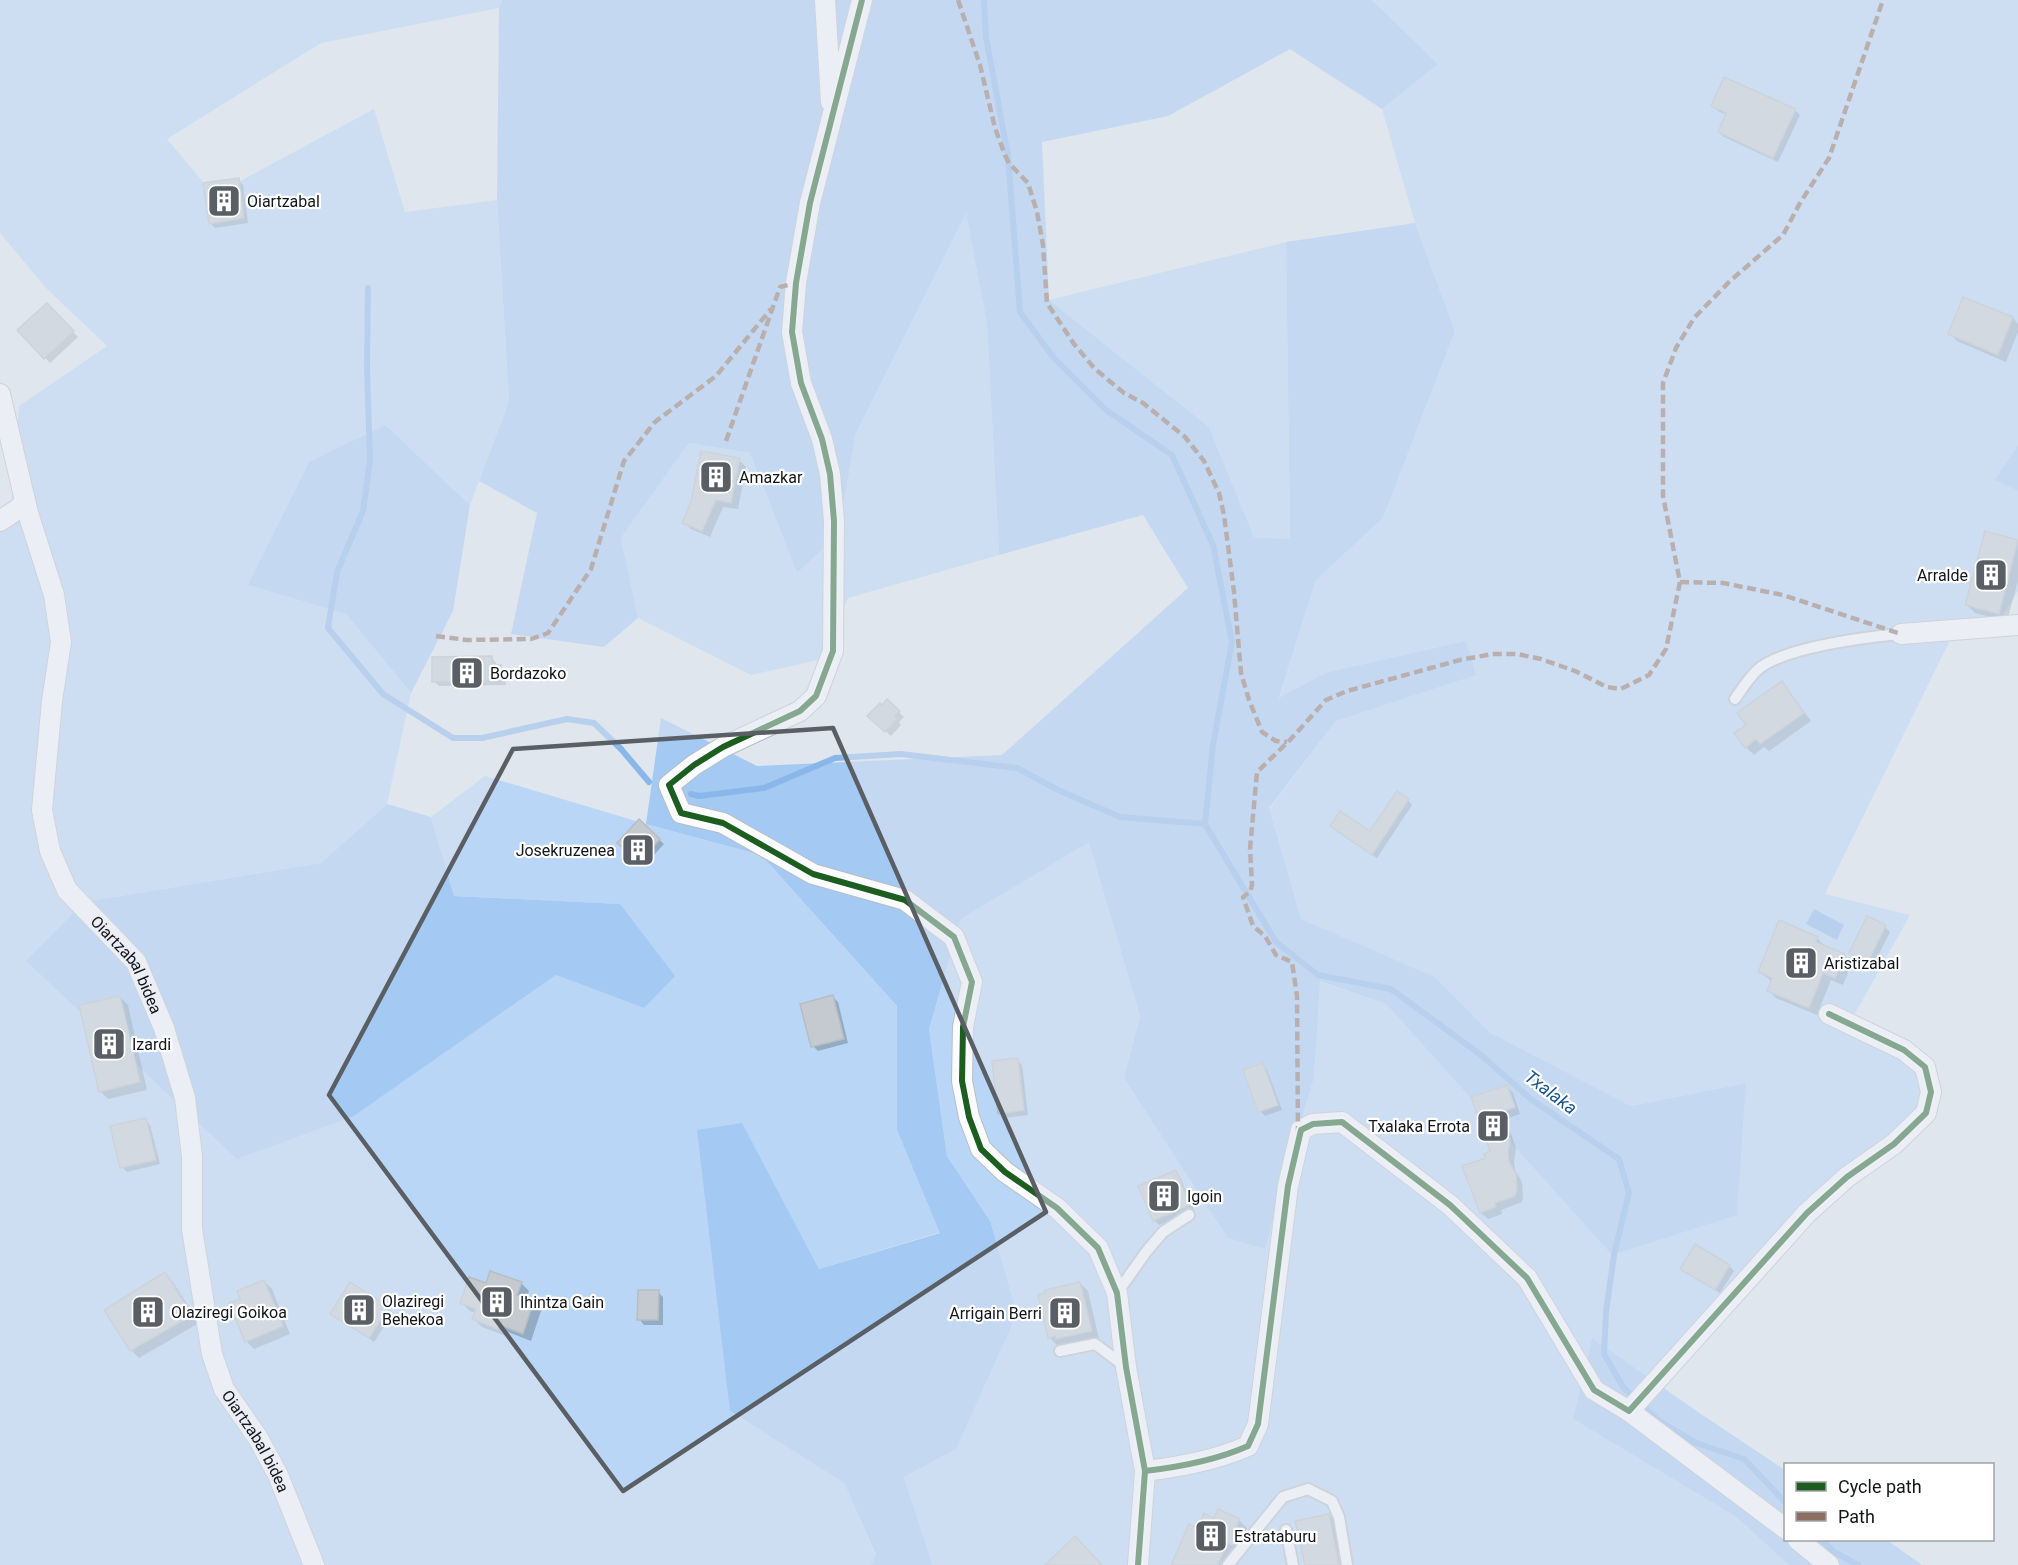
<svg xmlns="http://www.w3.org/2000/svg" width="2018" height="1565" viewBox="0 0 2018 1565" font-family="Roboto,sans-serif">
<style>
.green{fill:#bad6f6}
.forest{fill:#a4c9f3}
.water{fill:#8ab7ea}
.shadow{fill:#0003}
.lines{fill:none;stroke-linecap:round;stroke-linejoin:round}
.stream{stroke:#8ab7ea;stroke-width:6}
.building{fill:#c4cad0;stroke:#b7bdc3;stroke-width:1.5}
.service-casing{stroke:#b8bdc4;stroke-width:14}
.minor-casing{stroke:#b8bdc4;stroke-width:22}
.service{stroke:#fafbfc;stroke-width:10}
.minor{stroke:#fafbfc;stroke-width:20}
.quiet{stroke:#8d6e63;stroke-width:4.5;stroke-dasharray:9 4.5;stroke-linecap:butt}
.cycleway-casing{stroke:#fff;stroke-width:10}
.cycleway{stroke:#1b5e20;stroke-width:6}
.marked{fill:none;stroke:#5a5f65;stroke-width:4.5;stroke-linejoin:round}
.labels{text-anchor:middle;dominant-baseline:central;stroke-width:4.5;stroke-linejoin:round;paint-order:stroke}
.poi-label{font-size:16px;fill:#12161b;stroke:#fff;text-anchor:start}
.street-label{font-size:16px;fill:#12161b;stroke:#fff}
.water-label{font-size:18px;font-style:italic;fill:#165594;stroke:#fff}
</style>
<rect width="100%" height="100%" fill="#dfe6ee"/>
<!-- green -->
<g class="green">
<path d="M0,0h502l-3,8 -178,35 -154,96 47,56 160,-86 31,103 92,-12 12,201 -39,104 -86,-80 -135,160 97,29 65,79 -24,111 -66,59 -237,39 270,214 202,-141 88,33 -25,-104 -165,-8 -23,-79 54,-41 161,48 115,31 136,151v124l44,102 -122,37 -77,-145 -12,287 114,72 32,73 -5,9h-871v-1041l10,-4 9,-114 88,-60 -62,-59 -45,-54z"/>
<path d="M1372,0h646v445l-22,35 22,11v100l-24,38 -40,3 -129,262 85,21 -64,115 68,35 7,20 -4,22 -258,278 -67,-46 -19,80 162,97 54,49h-856l-29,-88 52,-28 34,-228 -43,-65 -18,-127 32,-110 129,-78 50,175 -16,63 163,88 27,-89 5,-97 67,23 226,251 134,-172 -115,23 -142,-74 -54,-55 -134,-57 -32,-111 67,-88 139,-46 -150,-2 -46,26 37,-119 67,-62 72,-187 -40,-108 -33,-114 56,-45z"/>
<path d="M966,212l21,112 12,231 -151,43 -25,61 -72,16 -113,-57 -17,-80 68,-95 61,10 47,120 41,-38 18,-102z"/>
<path d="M1286,242l4,297 -36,-2 -45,-110 -160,-127z"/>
</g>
<!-- forest -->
<g class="forest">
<path d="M502,0h870l66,64 -56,45 -92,-60 -122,67 -126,26 7,158 160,127 45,110 36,2 -4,-297 129,-19 40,108 -72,187 -67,62 -37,118 46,-25 141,-32 10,34 -140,46 -67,87 32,111 134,58 54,55 142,74 115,-23 -9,132 -125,40 -226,-251 -66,-23 -6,97 -27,89 -22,82 -37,-11 -104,-160 16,-62 -51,-174 -128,77 -32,110 18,127 43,65 27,93 -61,135 -52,28 29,88h-62l5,-10 -32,-72 -114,-72 -33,-281 45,-7 77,146 121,-36 -43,-103v-124l-136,-151 -115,-31 15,-106 96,48 245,-11 186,-167 -45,-73 -144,40 -12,-231 -21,-111 -110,220 -18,102 -41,38 -47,-120 -61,-10 -68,95 17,80 -34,29 -93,-13 26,-121 -58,-32 30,-80 -12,-201 2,-192z"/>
<path d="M385,425l85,80 -17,106 -42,82 -65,-79 -98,-29 61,-123z"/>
<path d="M2018,445v46l-23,-11z"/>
<path d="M387,804l44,13 23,79 166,8 55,72 -31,32 -88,-33 -202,141 -117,43 -211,-198 58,-59 237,-39z"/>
<path d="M1592,1338l106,74 87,58 1,70h101l35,25h-133l-54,-49 -162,-97z"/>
</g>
<!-- water -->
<path class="water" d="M1814,909l30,16 -7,15 -31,-16z"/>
<!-- shadow -->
<g class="shadow">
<path d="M1713,106l82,4 5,5 -22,47 -54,-25 -5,-5 8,-17 -9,-4z"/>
<path d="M238,180l5,5 5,38 -33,5 -5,-5z"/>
<path d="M1964,299l49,19 5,6v8l-12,30 -49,-21 -8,-8z"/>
<path d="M47,305l31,32 -28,26 -30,-33z"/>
<path d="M739,460l7,7 -8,42 -15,-2 -13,30 -19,-8 -7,-7z"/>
<path d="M1986,533l32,8v40l-11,40 -32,-8 -8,-8z"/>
<path d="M491,657l5,6v4h4l5,5 1,13 -67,1 -5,-5z"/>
<path d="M1781,683l8,8 22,30 -42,30 -5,-4 -10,8 -8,-8 2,-22z"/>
<path d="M887,701l17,16 -5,5 2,3 -10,11 -22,-20z"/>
<path d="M1408,800l4,5 -35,53 -46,-32 39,7z"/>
<path d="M639,821l25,23 -20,22 -25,-23z"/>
<path d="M1885,927l5,5 -17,34 -17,-8 -5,-5z"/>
<path d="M1817,938l8,8v2l19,7 8,8 -9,22 -12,-5 -14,35 -41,-17 -8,-8 4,-8 -12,-10z"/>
<path d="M120,997l8,8 19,85 -39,9 -8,-8z"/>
<path d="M833,997l5,5 10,41 -30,8 -5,-5z"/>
<path d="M1017,1060l5,5 6,50 -23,3 -5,-5z"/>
<path d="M1262,1065l5,5 15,40 -17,6 -5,-5z"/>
<path d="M1506,1086l7,7 7,21 -14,5 10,29 -2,14 1,8 7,12 1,16 -1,4 -21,8 1,4 -14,5 -7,-6 -17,-46 23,-9 5,-6z"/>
<path d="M145,1120l5,5 10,39 -33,8 -5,-5z"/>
<path d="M1175,1172l5,5 14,33 -35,15 -5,-5z"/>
<path d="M1729,1266l5,5 -14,22 -33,-20 -5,-5z"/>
<path d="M165,1274l8,8 26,41 -60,35 -8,-8z"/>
<path d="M264,1281l8,8 18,45 -36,15 -8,-8 -4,-42z"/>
<path d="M521,1283l8,8 -3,9 7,3 8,8 -10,30 -23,-9 -2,4 -24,-9 -8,-8 2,-6 -6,-2 -8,-8 25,-18z"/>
<path d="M1080,1283l8,8 11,48 -33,8 -3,-3 -6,1 -8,-8z"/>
<path d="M658,1292l5,5v28h-19l-5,-6z"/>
<path d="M388,1308l5,5 -19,29 -42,-29z"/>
<path d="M1329,1515l8,8 8,42h-39z"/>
<path d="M1215,1520h24l8,8 -3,6 3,4 -18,27h-54l23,-35z"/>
</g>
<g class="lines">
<!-- stream -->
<g class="stream">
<path d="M984,0l2,37 22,119 12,156 33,45 53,53 66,45 41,90 19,97 -19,103 -8,79 71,118 42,33 73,14 90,66 51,45 87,59 10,34 -15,62 -8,57 -2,42 19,33 35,33 38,23 48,16 42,44"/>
<path d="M368,288l-1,80 3,92 -7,51 -26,61 -9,56 55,66 70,44h29l85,-19 27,4 27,26 28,33"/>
<path d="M691,794l8,2 65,-8 71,-30 66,-4 116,14 41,22 62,27 85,7"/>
<path d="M1822,1540l12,12 24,13"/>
</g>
</g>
<!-- building -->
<g class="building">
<path d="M1724,77l72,32 -23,49 -55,-26 8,-19 -15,-7z"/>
<path d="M239,178l5,40 -35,6 -6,-41z"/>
<path d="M1963,297l50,20 -15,38 -50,-21z"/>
<path d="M47,303l27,28 -30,28 -27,-29z"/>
<path d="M701,451l39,7 -9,45 -15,-3 -14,31 -20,-8 9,-21z"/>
<path d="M1985,531l33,9 -19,74 -34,-9z"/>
<path d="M492,656v9h9v15l-69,2v-25z"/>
<path d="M1782,681l22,32 -44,31 -4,-5 -11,9 -11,-15 12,-8 -9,-12z"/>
<path d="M887,699l13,12 -5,5 2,3 -12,13 -18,-16 13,-13 2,2z"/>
<path d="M1397,791l12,8 -37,56 -42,-29 10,-15 30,20z"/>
<path d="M639,819l21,20 -21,23 -22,-19z"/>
<path d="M1867,916l19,9 -18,37 -19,-9z"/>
<path d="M1779,920l39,17 -2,5 29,12 -10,24 -12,-5 -14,35 -42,-17 5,-13 -14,-6z"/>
<path d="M833,995l11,44 -33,8 -11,-43z"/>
<path d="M120,996l20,86 -41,10 -20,-87z"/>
<path d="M1018,1058l6,52 -26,4 -6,-53z"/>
<path d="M1263,1063l15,42 -20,7 -15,-42z"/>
<path d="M1507,1085l8,22 -14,5 9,28 -2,14 1,8 7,12 1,17 -2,5 -20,7 1,4 -16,6 -18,-47 24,-8 -2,-4 6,-3 -19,-54z"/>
<path d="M146,1118l10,42 -36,8 -10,-42z"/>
<path d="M1176,1170l14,35 -37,16 -15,-35z"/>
<path d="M1695,1244l35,21 -15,25 -35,-21z"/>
<path d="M490,1271l32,11 -5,13 17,6 -11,33 -23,-9 -2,4 -26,-10 4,-10 -16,-6 9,-26 17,6z"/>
<path d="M165,1272l27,43 -62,36 -26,-41z"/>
<path d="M264,1280l19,46 -38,16 -16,-39 11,-4 -3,-8z"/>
<path d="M350,1282l39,25 -20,31 -39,-24z"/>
<path d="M1080,1282l12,49 -36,8 -1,-3 -7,2 -10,-43 7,-2v-3z"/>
<path d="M638,1290h21l-1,30h-21z"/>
<path d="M1218,1509l22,10 -4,8 4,2 -7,16 -6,-2 -9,22h-47l18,-41 9,4 6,-15 10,5z"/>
<path d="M1329,1514l10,51h-34l-10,-44z"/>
<path d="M1075,1536l27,29h-57z"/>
</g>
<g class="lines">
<!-- service casing -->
<g class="service-casing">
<g id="service">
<path d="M1735,699c7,-10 16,-25 26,-32 28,-20 104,-30 140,-33"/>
<path d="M1117,1293l29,-41 17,-20 26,-17"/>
<path d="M1060,1351l35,-7 31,23"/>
<path d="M1286,1530l7,35"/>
<path d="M1228,1565l55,-68 25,-8 24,12 7,16 8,48"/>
</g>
</g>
<!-- minor casing -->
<g class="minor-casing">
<g id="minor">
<path d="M825,0l6,102"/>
<path d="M862,0l-52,203 -14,80 -4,49 9,51 21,56 8,35 4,47 -1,130 -17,45 -16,15 -77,36 -29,18 -25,20 12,28 42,10 90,51 92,26 49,37 18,45 -9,45 -1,54 7,36 12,32 24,23 52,36 41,40 19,45 9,74 19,104 -7,94"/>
<path id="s1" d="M0,394l28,119 26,82 7,47 -9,59 -10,109 8,41 17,39 69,72 28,66 21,70 7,58v73l20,125 12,35 34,49 20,37 36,90"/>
<path d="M0,521l18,-12 7,-8"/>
<path d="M1901,634l117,-9"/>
<path d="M1629,1411l157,118"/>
<path d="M1145,1471c34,-4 72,-11 103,-25l10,-22 30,-238 13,-56 12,-6 29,-2 108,83 77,73 67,112 35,21 178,-198 40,-36 47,-33 32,-31 5,-21 -6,-25 -21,-17 -75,-36"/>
<path d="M1798,1540l31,25"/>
</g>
</g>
<!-- service -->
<use href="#service" class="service"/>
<!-- minor -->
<use href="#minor" class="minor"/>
<!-- quiet -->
<g class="quiet">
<path d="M958,0l22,65 15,63 10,27 4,8 19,20 9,29 6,33 4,58 27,41 21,25 29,24 19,10 42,34 19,24 15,32 5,22 10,77 7,81 8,27 13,32 14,9 11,1"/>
<path d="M726,441l54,-154 16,-4"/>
<path d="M1680,582l43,1 60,12 118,39"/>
<path d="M436,636l31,4 64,-1 17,-6 43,-64 33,-108 31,-39 61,-46 55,-67"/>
<path d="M1298,1135l-1,-139 -5,-34 -16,-7 -11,-19 -12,-10 -10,-29 7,-5 2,-7 -2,-36 7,-77 33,-32 36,-40 21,-9 113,-31 32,-6h25l24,5 34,12 32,16 14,2 28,-14 17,-26 14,-67 -17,-86v-113l13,-35 18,-30 36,-37 53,-46 17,-32 29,-45 54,-158"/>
</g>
<!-- cycleway casing -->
<g class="cycleway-casing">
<g id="cycleway">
<path d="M862,0l-52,203 -14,80 -4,49 9,51 21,56 8,35 4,47 -1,130 -17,45 -16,15 -77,36 -29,18 -25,20 12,28 42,10 90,51 92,26 49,37 18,45 -9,45 -1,54 7,36 12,32 24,23 52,36 41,40 19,45 9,74 19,104 -7,94"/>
<path d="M1145,1471c34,-4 72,-11 103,-25l10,-22 30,-238 13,-56 12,-6 29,-2 108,83 77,73 67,112 35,21 178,-198 40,-36 47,-33 32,-31 5,-21 -6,-25 -21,-17 -75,-36"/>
</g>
</g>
<!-- cycleway -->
<use href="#cycleway" class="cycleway"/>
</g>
<!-- marked area -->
<path d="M0 0H2018V1565H0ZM833,728l213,484 -423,279 -294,-396 184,-346z" fill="#dfe6ee" fill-opacity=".55" fill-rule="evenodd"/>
<path class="marked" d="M833,728l213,484 -423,279 -294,-396 184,-346z"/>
<!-- icons -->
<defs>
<g id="building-square" transform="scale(1.725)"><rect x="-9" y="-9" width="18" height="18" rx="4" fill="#5a5f65" stroke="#fff"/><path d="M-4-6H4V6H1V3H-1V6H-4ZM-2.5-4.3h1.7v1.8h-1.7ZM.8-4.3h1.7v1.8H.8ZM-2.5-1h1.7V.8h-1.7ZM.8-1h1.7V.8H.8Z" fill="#fff"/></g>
</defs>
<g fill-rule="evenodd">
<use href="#building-square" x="224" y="201"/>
<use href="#building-square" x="716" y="477"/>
<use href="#building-square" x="1991" y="575"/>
<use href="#building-square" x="467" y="673"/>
<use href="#building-square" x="638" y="850"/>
<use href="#building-square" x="1801" y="963"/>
<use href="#building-square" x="109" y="1044"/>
<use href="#building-square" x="1493" y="1126"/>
<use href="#building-square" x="1164" y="1196"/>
<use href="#building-square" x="497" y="1302"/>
<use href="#building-square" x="359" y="1310"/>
<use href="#building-square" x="148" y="1312"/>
<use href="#building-square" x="1065" y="1313"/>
<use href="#building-square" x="1211" y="1536"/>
</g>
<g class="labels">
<!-- poi labels -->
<g class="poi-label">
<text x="247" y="201">Oiartzabal</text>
<text x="739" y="477">Amazkar</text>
<text x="1968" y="575" text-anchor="end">Arralde</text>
<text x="490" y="673">Bordazoko</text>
<text x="615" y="850" text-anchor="end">Josekruzenea</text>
<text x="1824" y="963">Aristizabal</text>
<text x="132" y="1044">Izardi</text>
<text x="1470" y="1126" text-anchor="end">Txalaka Errota</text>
<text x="1187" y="1196">Igoin</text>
<text x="382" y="1301">Olaziregi<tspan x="382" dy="18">Behekoa</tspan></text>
<text x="520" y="1302">Ihintza Gain</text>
<text x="171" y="1312">Olaziregi Goikoa</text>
<text x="1042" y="1313" text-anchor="end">Arrigain Berri</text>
<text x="1234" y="1536">Estrataburu</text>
</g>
<!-- street labels -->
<g class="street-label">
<text stroke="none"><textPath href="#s1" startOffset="606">Oiartzabal bidea</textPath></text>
<text stroke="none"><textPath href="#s1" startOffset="1110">Oiartzabal bidea</textPath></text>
</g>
<!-- water labels -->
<g class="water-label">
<text transform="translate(1551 1092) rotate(37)">Txalaka</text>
</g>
</g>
<!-- legend -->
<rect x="1784" y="1463" width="210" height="78" fill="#ffffff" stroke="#a0a2a4" stroke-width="1.5"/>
<rect x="1796" y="1482" width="30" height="9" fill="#1b5e20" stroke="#a0a2a4" stroke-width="1.5"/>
<text x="1838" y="1493" font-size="18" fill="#12161b">Cycle path</text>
<rect x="1796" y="1512" width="30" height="9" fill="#8d6e63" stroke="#a0a2a4" stroke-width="1.5"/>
<text x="1838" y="1523" font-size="18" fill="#12161b">Path</text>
</svg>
